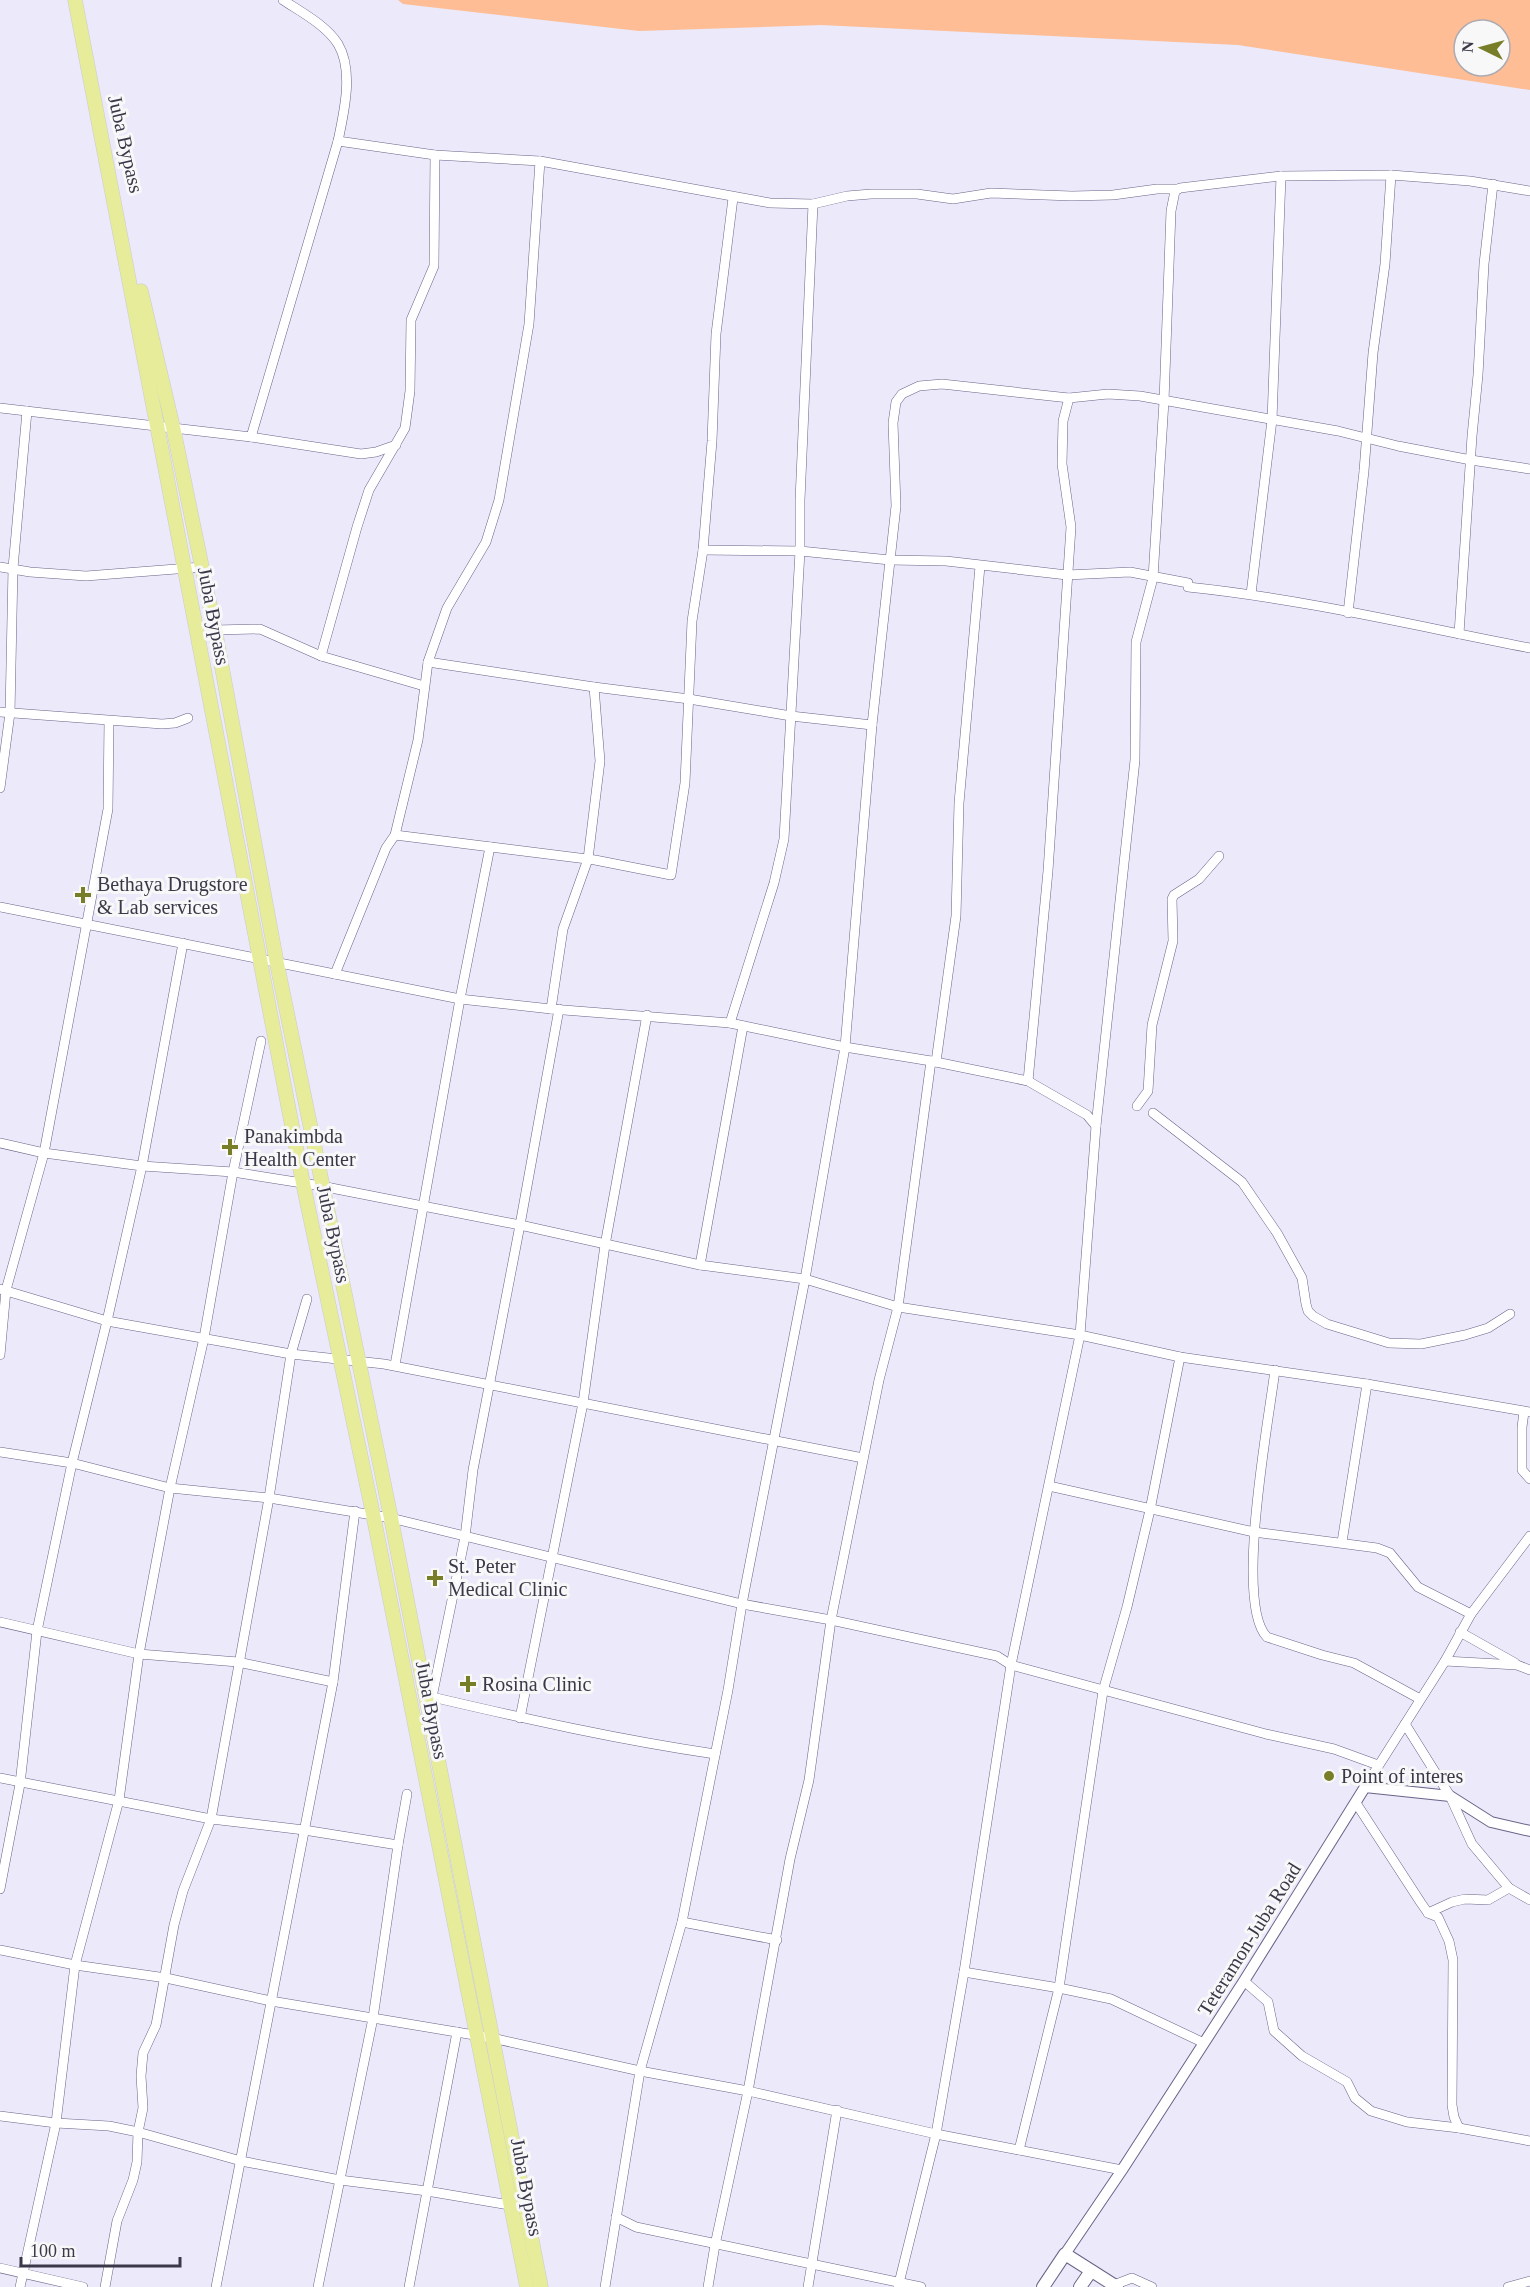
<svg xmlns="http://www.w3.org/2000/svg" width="1530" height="2287" viewBox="0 0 1530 2287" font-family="'Times New Roman',serif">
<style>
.green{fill:#febd94;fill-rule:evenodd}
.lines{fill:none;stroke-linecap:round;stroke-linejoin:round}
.minor-casing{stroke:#6a6388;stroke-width:10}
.tertiary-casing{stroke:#6a6388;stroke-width:12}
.secondary-casing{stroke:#6a6388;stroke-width:14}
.primary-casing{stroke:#cccbd0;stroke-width:15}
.minor{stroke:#fff;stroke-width:9}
.tertiary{stroke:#fff;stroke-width:10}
.secondary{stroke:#fff;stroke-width:12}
.primary{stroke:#e6ec9a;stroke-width:14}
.poi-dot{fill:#787e28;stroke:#f8f8f8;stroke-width:2}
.labels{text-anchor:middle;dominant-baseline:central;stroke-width:6;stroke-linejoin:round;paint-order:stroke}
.street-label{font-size:20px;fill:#3b3849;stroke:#f8f8f8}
.poi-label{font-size:20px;fill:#3b3849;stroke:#f8f8f8;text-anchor:start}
</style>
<rect width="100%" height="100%" fill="#ebe9fa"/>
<!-- green -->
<path class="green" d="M398,0h1132v90l-292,-45 -417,-20 -182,6 -236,-27zM1464,30h36v36h-36z"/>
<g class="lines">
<!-- minor casing -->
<g class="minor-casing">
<g id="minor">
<path d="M338,141l97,14 105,6 230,42 43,1 34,-8 24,-2h46l36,5 38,-6 81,3 41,-1 44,-6h21"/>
<path d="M0,408l251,29 110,17 15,-2 20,-7"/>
<path d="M251,437l87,-296c6,-29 16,-70 0,-97 -12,-19 -37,-32 -55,-44"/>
<path d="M703,550l97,1 90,9 56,1 121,14 63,-3 58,11v4c116,12 228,39 342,61"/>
<path d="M0,567l30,5 56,4 116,-9"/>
<path d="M1251,594l21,-174 9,-244"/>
<path d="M1348,613l16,-142 9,-118 12,-89 6,-89"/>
<path d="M215,630l45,-1 61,27 103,30"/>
<path d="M1459,634l13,-198 6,-61 6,-111 9,-80"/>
<path d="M321,656l36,-129 12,-37 36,-62 5,-37 1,-71 23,-54 1,-111"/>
<path d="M428,662l166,25 95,12 102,17 81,9"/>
<path d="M0,712l162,12 13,-1 13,-5"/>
<path d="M0,788l10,-75 3,-145 14,-157"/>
<path d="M395,835l200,25 76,15 14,-92 7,-162 11,-71 9,-109 4,-107 17,-136"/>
<path d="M0,907l460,92 91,10 179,14 115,24 86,14 97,20 59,34 9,11 -16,209 -69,330 -47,307 -28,162 -38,153"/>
<path d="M335,974l51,-126 9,-13 23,-95 10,-78 19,-54 39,-66 13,-42 30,-176 11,-163"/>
<path d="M551,1009l12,-80 25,-70 12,-98 -6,-74"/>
<path d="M730,1023l44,-140 10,-44 16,-288v-51l13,-296"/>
<path d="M936,1062l20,-146 3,-113 21,-237"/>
<path d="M1028,1081l20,-210 23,-344 -9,-63 1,-43 6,-23 39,-4 32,2 198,35 60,15 73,14 59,9"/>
<path d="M1137,1106l11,-15 4,-66 21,-84 -1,-42 2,-4 25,-16 20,-23"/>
<path d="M1153,1113l89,69 35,51 25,45 4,26 2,7 5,5 14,8 62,19 32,1 44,-9 23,-7 22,-14"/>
<path d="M1096,1126l39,-366 1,-118 17,-64 11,-177 7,-190 4,-20 5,-3 101,-12 110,-1 79,6 60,10"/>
<path d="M0,1143l44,10 98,13 91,6 88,14 199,39 180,40 105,14 93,28 182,28 100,22 187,27 163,28"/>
<path d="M700,1265l43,-239"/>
<path d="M0,1289l107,32 184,33 93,10 479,94"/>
<path d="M0,1355l6,-65 38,-137 64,-344 1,-88"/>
<path d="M395,1365l65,-366 30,-152"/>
<path d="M1275,1370c-6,49 -41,234 -8,267l55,18 32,8 66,36"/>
<path d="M1524,1412l-2,15v43l8,9"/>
<path d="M0,1452l72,11 98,25 99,10 122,20 351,86 89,16 166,36 14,9 255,69 68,15 44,16"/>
<path d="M1049,1486l205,46 123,16 13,5 28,34 53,27"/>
<path d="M1342,1542l25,-158"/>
<path d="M0,1622l139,32 99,8 95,20"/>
<path d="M1460,1632l55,31"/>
<path d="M1445,1661l72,4 13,5"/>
<path d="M432,1697l33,-160 8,-67 47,-245 39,-216"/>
<path d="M427,1699l5,-2c94,22 188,43 283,57"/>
<path d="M520,1718l63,-315 22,-158 42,-230"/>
<path d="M1405,1724l45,72 22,48 37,44 21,12"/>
<path d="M0,1778l211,41 93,11 94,15"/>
<path d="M1365,1787l80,-126 26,-47 59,-78"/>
<path d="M1356,1803l65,100 7,10 10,4 11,24 4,19 -1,145 2,12 5,11"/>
<path d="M0,1889l20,-105 17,-153 35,-168 35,-142 35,-155 41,-223"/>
<path d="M1428,1913l24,-11 13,-3 23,1 21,-12"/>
<path d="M682,1922l95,18"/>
<path d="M0,1950l75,15 91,13 105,23 221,37 148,33 108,20 188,43 186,36"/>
<path d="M964,1972l95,16 52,11 93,44"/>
<path d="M1244,1981l24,21 6,29 28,25 45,26 8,16 16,13 36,11 52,6 71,13"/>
<path d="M0,2116l56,7 53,3 29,6 103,29 99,19 87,11 88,15"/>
<path d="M1019,2150l40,-162 44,-297 24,-84 23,-97 30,-153"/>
<path d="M616,2217l20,10 285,60"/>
<path d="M0,2268l83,19"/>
<path d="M1114,2285l18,-7 20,9"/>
<path d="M20,2287l36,-164 19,-158 44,-165 20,-146 31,-166 34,-150 29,-166 28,-131"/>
<path d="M105,2287l12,-66 16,-41 4,-18 1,-30 5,-24 -2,-32 2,-23 13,-28 18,-100 9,-34 28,-72 58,-321 22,-144 16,-55"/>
<path d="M216,2287l117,-605 22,-171"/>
<path d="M318,2287l55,-269 25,-173 9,-51"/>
<path d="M409,2287l48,-255"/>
<path d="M605,2287l35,-216 42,-149 46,-232 14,-86 63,-325 40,-232 27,-322 24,-219 -3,-83 3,-21 6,-8 17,-8 23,-2 127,14"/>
<path d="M708,2287l7,-42 33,-154 42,-232 19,-79 22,-160 48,-240 19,-73 33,-246"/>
<path d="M808,2287l29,-177"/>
<path d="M1508,2287l22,-6"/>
</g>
</g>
<!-- tertiary casing -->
<g class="tertiary-casing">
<path id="tertiary" d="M1065,2254l57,-84 122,-189 121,-194 85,9 41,26 39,9"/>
</g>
<!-- secondary casing -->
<g class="secondary-casing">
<g id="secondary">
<path d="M1043,2287l22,-33 52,33"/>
<path d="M1080,2287l11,-16"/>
</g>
</g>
<!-- primary casing -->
<g class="primary-casing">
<g id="primary">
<path d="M75,0l228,1183 70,331 154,773"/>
<path d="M141,291l32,136 42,203 62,334 114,554 150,769"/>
</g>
</g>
<!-- minor -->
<use href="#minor" class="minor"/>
<!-- tertiary -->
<use href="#tertiary" class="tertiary"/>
<!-- secondary -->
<use href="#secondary" class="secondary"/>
<!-- primary -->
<use href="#primary" class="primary"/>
</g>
<!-- markers -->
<g class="poi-dot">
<path d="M80 886h6v6h6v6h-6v6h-6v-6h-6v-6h6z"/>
<path d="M227 1138h6v6h6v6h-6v6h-6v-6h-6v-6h6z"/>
<path d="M432 1569h6v6h6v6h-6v6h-6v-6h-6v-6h6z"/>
<path d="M465 1675h6v6h6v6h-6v6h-6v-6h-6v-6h6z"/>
<circle cx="1329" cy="1776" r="6"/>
</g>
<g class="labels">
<!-- street labels -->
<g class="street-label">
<text transform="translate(126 144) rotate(77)">Juba Bypass</text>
<text transform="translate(214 616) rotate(79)">Juba Bypass</text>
<text transform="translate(334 1234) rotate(78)">Juba Bypass</text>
<text transform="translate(432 1710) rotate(79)">Juba Bypass</text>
<text transform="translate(1249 1939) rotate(-58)">Teteramon-Juba Road</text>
<text transform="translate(527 2187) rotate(79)">Juba Bypass</text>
</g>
<!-- poi labels -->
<g class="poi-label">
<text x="97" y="884">Bethaya Drugstore<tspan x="97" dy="23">&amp; Lab services</tspan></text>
<text x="244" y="1136">Panakimbda<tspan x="244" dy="23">Health Center</tspan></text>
<text x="448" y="1566">St. Peter<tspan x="448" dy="23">Medical Clinic</tspan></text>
<text x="482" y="1684">Rosina Clinic</text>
<text x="1341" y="1776">Point of interes</text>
</g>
</g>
<!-- north arrow -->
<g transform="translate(1482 48) rotate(275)"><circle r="28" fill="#f8f8f8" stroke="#acabb2" stroke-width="1.5"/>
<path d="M0-4.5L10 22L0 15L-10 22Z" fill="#787e28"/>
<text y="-9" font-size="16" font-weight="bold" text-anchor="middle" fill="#3b3849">N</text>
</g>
<!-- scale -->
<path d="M21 2257v9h159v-9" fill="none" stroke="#3b3849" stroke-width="3"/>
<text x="30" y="2257" font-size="18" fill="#3b3849" stroke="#f8f8f8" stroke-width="4.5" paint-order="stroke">100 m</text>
</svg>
